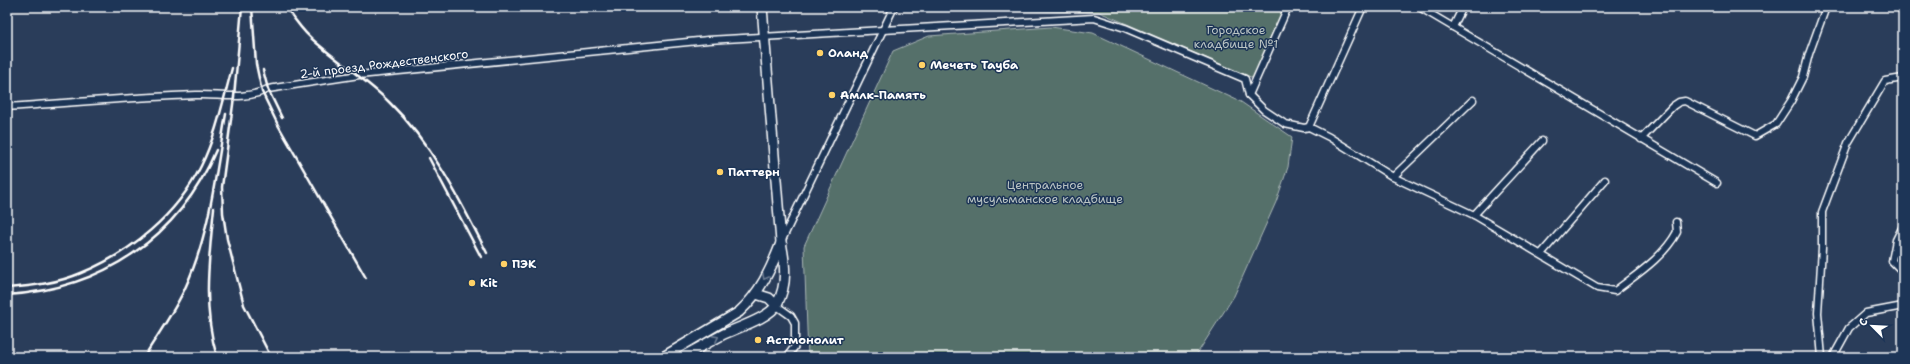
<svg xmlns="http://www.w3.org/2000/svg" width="1910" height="364" viewBox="0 0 1910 364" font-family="'Shantell Sans',sans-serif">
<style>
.green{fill:#556f6b;stroke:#aab7b5}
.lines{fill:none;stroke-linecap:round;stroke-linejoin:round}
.street-casing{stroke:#fff;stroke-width:9}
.secondary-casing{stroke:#fff;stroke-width:12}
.street{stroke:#1d3557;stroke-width:6}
.secondary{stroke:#1d3557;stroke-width:9}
.rail{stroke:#fff;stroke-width:2.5}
.oneway{stroke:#6c7c92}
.poi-dot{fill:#ffd166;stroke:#1d3557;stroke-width:1.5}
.labels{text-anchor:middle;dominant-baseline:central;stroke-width:3;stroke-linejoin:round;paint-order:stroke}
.park-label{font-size:12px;fill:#bbc5c4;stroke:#1d3557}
.poi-label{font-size:12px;font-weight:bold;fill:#fff;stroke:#1d3557;text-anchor:start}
.street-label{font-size:12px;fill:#fff;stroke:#1d3557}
</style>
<rect width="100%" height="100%" fill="#2a3d5a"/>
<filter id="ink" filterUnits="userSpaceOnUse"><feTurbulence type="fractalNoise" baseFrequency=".025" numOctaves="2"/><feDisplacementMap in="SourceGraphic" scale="8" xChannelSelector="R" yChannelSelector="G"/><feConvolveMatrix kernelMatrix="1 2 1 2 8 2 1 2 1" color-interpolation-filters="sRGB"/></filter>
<g filter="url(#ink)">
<!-- green -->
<g class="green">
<path d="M987,7h298l-32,71 -154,-66 -105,-2z"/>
<path d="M1051,27l42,6 148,69 51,35 -4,30 -12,35 -42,94 -39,61h-387l-4,-111 89,-195 36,-15z"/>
</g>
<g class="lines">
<!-- street casing -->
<g class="street-casing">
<g id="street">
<path d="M1419,7l298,176"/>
<path d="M1453,27l10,-20"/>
<path d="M1249,95l39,-88"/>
<path d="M7,107c63,-4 126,-10 189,-12 24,-1 48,6 72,-6l91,-14 349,-35 386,-22 31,10 120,51 4,16 15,15 21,14 19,4 5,-1 20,10 64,40 81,38 123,73 18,3c22,-17 48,-33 62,-59l-1,-10"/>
<path d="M1309,127l54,-120"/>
<path d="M1641,139l32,-33 6,-4 6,-1 70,35 21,-12 15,-23 12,-24 6,-23 17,-47"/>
<path d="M1393,177l80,-77"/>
<path d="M1474,215l68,-74"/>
<path d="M1903,226l-7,14 -4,21 11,11"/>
<path d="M781,242l113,-235"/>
<path d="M1541,254l64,-74"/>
<path d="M777,306l14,10 4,7v23l-8,11"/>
<path d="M1822,357l-4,-44 4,-65v-36l26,-69 37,-62 18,-3"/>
<path d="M1833,357l16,-29 17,-15 37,-7"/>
</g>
</g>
<!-- secondary casing -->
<g class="secondary-casing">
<g id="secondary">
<path d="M756,294l13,4 8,8"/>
<path d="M663,357l76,-45c21,-19 32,-43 42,-69"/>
<path d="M682,357c13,-7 27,-15 40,-22 14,-7 48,-17 55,-31 11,-20 8,-41 4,-62l-19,-235"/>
</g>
</g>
<!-- street -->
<use href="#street" class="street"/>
<!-- secondary -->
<use href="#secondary" class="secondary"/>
<!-- rail -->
<g class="rail">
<path d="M242,7l-8,90 -12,90 1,26 4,26 17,66 27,52"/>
<path d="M252,7l4,57 6,28 16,33 88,153"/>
<path d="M286,7c7,10 15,22 25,31 25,23 55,41 79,65 43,42 70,97 97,150"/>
<path d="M263,70l5,19 14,29"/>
<path d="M429,158l52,99"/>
<path d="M214,208c-5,50 -12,100 3,149"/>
<path d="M7,288c25,-2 51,-5 74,-15 49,-20 96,-58 120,-107 15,-30 22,-65 31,-98"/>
<path d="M7,295c95,-6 172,-57 209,-145"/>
<path d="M144,357c14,-23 31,-46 42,-71 24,-53 30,-115 40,-172"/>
</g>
</g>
<!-- one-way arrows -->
<defs><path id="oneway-chevron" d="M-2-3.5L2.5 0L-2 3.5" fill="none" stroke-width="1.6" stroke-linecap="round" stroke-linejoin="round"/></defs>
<g class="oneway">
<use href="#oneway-chevron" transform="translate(765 277) rotate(119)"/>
<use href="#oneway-chevron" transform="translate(716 338) rotate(-28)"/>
</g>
</g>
<!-- markers -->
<g class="poi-dot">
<circle cx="820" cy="53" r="4"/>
<circle cx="922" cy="65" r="4"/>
<circle cx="832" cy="95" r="4"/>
<circle cx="720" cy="172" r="4"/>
<circle cx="504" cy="264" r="4"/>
<circle cx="472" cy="283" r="4"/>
<circle cx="758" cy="340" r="4"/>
</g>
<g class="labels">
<!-- park labels -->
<g class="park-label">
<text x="1236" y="30">Городское<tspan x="1236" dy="14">кладбище №1</tspan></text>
<text x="1045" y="185">Центральное<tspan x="1045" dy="14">мусульманское кладбище</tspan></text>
</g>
<!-- poi labels -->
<g class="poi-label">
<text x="828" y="53">Оланд</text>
<text x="930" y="65">Мечеть Тауба</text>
<text x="840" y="95">Амлк-Память</text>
<text x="728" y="172">Паттерн</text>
<text x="512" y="264">ПЭК</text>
<text x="480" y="283">Kit</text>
<text x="766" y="340">Астмонолит</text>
</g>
<!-- street labels -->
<g class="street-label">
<text transform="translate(384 64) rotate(-7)">2-й проезд Рождественского</text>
</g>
</g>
<!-- margin -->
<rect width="1910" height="364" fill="none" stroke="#1d3557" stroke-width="24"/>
<rect x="12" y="12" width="1886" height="340" fill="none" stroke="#fff" stroke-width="1.5" filter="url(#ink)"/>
<!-- north arrow -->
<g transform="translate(1872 326) rotate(294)" stroke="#1d3557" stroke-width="3" paint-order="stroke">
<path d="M0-3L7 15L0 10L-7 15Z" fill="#ffffff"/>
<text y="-6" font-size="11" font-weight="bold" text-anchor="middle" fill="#ffffff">С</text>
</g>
</svg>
